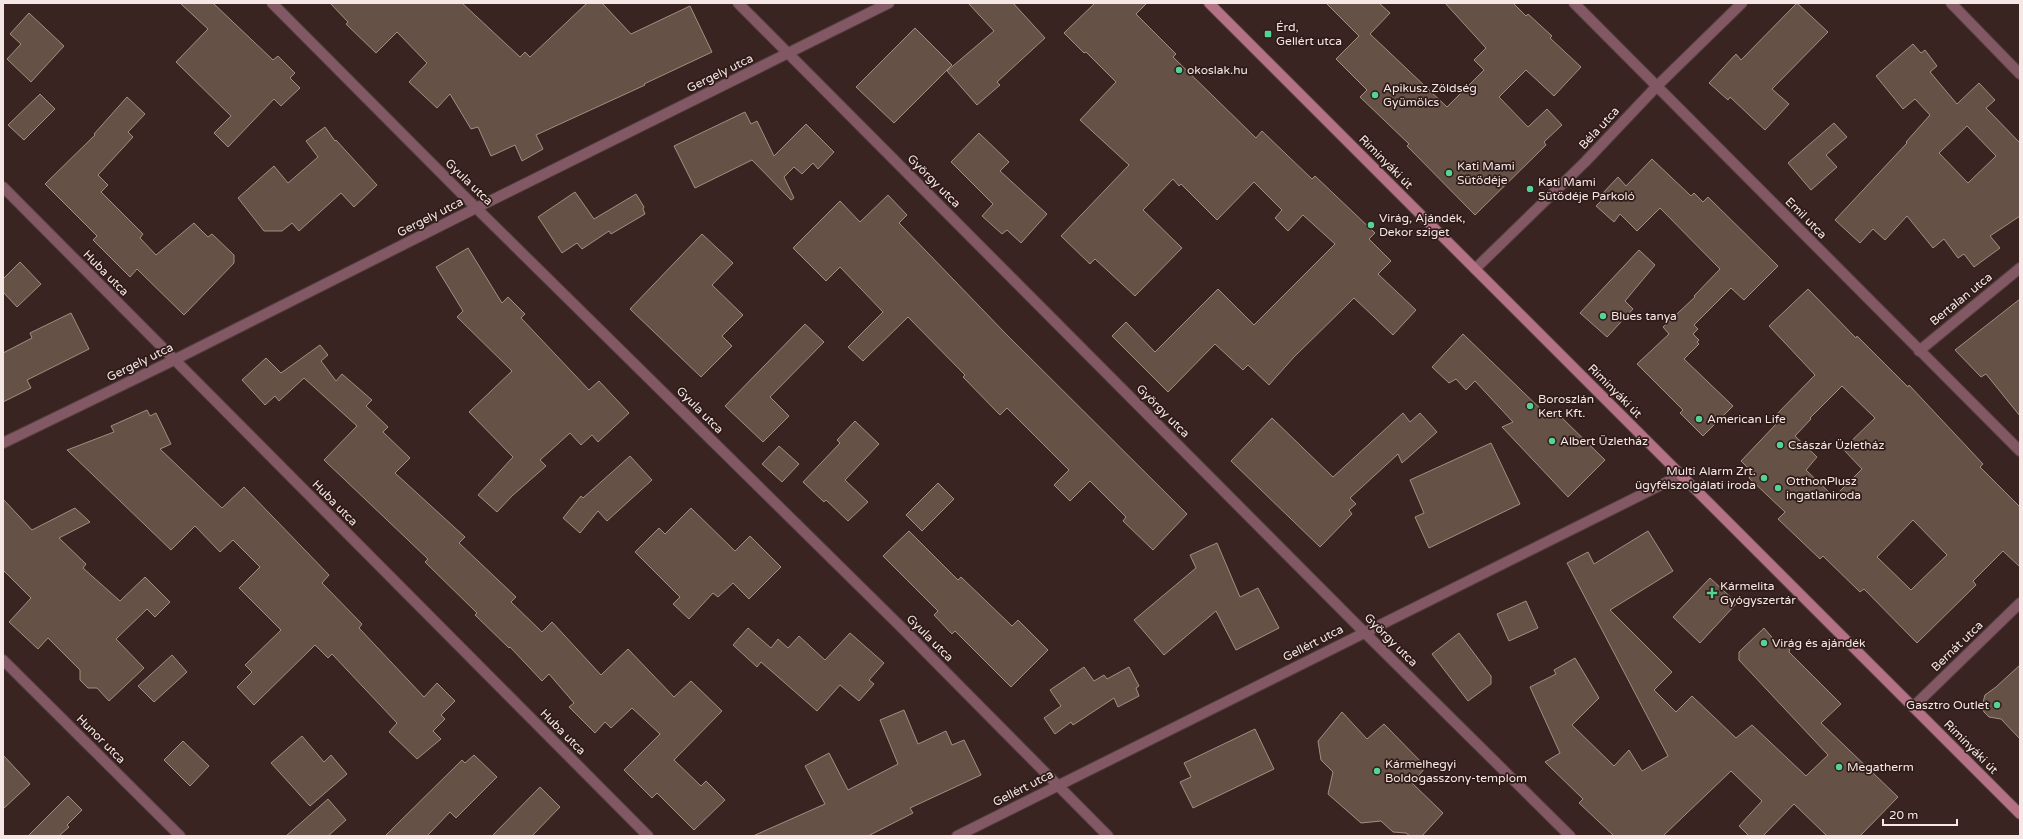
<svg xmlns="http://www.w3.org/2000/svg" width="2023" height="839" viewBox="0 0 2023 839" font-family="'Varela Round',sans-serif">
<style>
.building{fill:#655145;stroke:#a48e81;fill-rule:evenodd}
.lines{fill:none;stroke-linecap:round;stroke-linejoin:round}
.minor-casing{stroke:#533f3d;stroke-width:12}
.secondary-casing{stroke:#533f3d;stroke-width:12}
.minor{stroke:#835865;stroke-width:10}
.secondary{stroke:#b57186;stroke-width:10}
.poi-dot{fill:#53d396;stroke:#2f1b18;stroke-width:1.5}
.labels{text-anchor:middle;dominant-baseline:central;stroke-width:3.5;stroke-linejoin:round;paint-order:stroke}
.poi-label{font-size:12px;fill:#f5e7e5;stroke:#2f1b18;text-anchor:start}
.street-label{font-size:12px;fill:#f5e7e5;stroke:#2f1b18}
</style>
<rect width="100%" height="100%" fill="#392422"/>
<!-- building -->
<g class="building">
<path d="M180,3h33l60,57 5,-4 17,17 -5,5 10,10 -19,18 -7,-7 -46,48 -14,-14 17,-17 -55,-54 32,-33z"/>
<path d="M330,3h132l58,54 5,-5 5,5 57,-54h15l29,31 59,-28 22,46 -68,32 1,1 -109,50 7,14 -21,12 -7,-16 -24,11 -13,-29 -7,2 -21,-35 -13,14 -28,-26 18,-19 -30,-31 -21,21 -30,-29 2,-2z"/>
<path d="M968,3h45l32,35 -48,44 3,3 -23,20 -30,-34 47,-40z"/>
<path d="M1095,3h52l-11,11 40,40 -3,3 83,81 6,-7 50,48 3,-3 60,57 -6,6 22,22 -13,13 38,36 -23,25 -39,-37 -60,59 -25,28 -21,-20 -5,5 -28,-26 -47,48 -56,-56 14,-14 29,30 63,-63 36,36 81,-81 -32,-29 -15,16 -13,-13 7,-8 -28,-28 -37,38 -36,-36 -2,2 -6,-7 -30,31 39,38 -47,48 -40,-37 -5,5 -29,-28 68,-71 -49,-45 36,-38 -30,-30 -2,1 -20,-20z"/>
<path d="M1326,3h53l11,10 -20,21 77,73 37,-37 -10,-10 12,-12 -41,-45h68l13,13 2,-2 24,22 -2,2 31,29 -27,29 -28,-26 -27,27 29,30 19,-18 15,16 -18,17 2,3 -71,70 -68,-69 2,-2 -49,-47 7,-7 -31,-31 23,-23z"/>
<path d="M1797,3l31,29 -56,57 17,15 -24,26 -35,-33 -2,3 -19,-17 27,-29 5,6z"/>
<path d="M29,13l35,33 -33,36 -24,-23 14,-15 -11,-10z"/>
<path d="M915,28l37,37 -58,58 -38,-36z"/>
<path d="M1913,44l8,9 4,-3 12,16 -7,6 27,32 22,-21 16,17 -9,8 34,35v73l-30,20 10,12 -26,19 -10,-13 -6,4 -14,-19 -11,9 -26,-32 -22,24 -12,-11 -13,14 -25,-23 72,-77 -1,-1 24,-27 -15,-16 -12,10 -27,-33zM1967,126l29,30 -28,27 -29,-30z"/>
<path d="M40,94l15,15 -31,31 -16,-15z"/>
<path d="M127,97l18,17 -17,18 5,5 -35,38 10,10 -7,7 42,42 -3,4 16,17 38,-32 14,14 4,-3 22,21v8l-50,52 -47,-46 -7,8 -37,-37 4,-4 -52,-52 50,-49 -1,-1z"/>
<path d="M745,112l6,12 6,-3 17,35 32,-32 28,28 -16,17 -5,-6 -11,11 -8,-7 -10,10 10,21 -3,2 -39,-40 -57,28 -21,-42z"/>
<path d="M1834,123l13,14 -21,18 11,12 -26,23 -23,-27z"/>
<path d="M325,127l10,14 1,-1 41,45 -23,22 -13,-14 -42,38 -7,-8 -10,8h-18l-26,-33 36,-32 14,17 30,-26 -12,-16z"/>
<path d="M979,133l30,29 -9,9 47,43 -26,29 -14,-13 -5,4 -20,-18 11,-12 -42,-42z"/>
<path d="M1652,159l39,37 3,-3 9,9 5,-5 70,69 -34,34 -13,-12 -37,37 4,4 -5,5 6,6 -2,2 2,2 -15,15 49,47 -30,30 -23,-23 3,-3 -46,-46 32,-30 -6,-7 32,-30 -1,-1 26,-27 -60,-61 -23,23 -17,-17 -6,8 -18,-16 9,-9 -3,-3 16,-17 8,9z"/>
<path d="M575,192l19,27 42,-25 8,13 -1,2 2,5 -34,20 -2,-3 -27,18 -5,-6 -15,10 -24,-36z"/>
<path d="M888,195l19,20 -8,8 107,111 181,180 -34,36 -30,-29 3,-4 -36,-36 -20,20 -16,-16 15,-15 -62,-62 -7,7 -37,-38 2,-2 -57,-58 -45,44 -15,-14 35,-35 -43,-45 -14,14 -33,-33 47,-47 20,21z"/>
<path d="M702,234l31,29 -21,22 31,30 -21,21 10,10 -31,31 -71,-68z"/>
<path d="M468,248l34,55 6,-6 17,17 -4,4 68,72 10,-9 30,32 -31,29 -6,-7 -11,10 -11,-12 -30,27 6,6 -34,30 -15,16 -19,-17 35,-38 -44,-45 43,-41 -55,-54 6,-6 -27,-44z"/>
<path d="M1639,250l16,15 -30,36 8,8 -26,28 -27,-24z"/>
<path d="M20,262l21,22 -24,23 -14,-15v-13z"/>
<path d="M1808,289l48,49 1,-2 51,51 1,-2 74,79 -3,3 40,40v60l-17,-16 -30,30 3,4 -59,58 -53,-54 -4,3 -37,-36 -3,3 -42,-40 7,-7 -36,-34 4,-5 -12,-12 38,-40 -5,-4 41,-42 -46,-49zM1842,386l33,32 -32,31 19,20 -28,28 -28,-27 11,-13 -22,-21 16,-17 -1,-1zM1913,520l34,35 -36,35 -34,-33z"/>
<path d="M2020,299v117l-34,-42 -5,3 -26,-27z"/>
<path d="M71,313l18,36 -62,31 4,8 -28,14v-49l29,-15 -2,-5z"/>
<path d="M805,324l19,18 -54,55 19,19 -26,26 -38,-36z"/>
<path d="M1463,334l87,84 6,-6 49,48 -37,37 -66,-70 11,-5 -38,-41 -9,9 -10,-11 -7,4 -17,-16z"/>
<path d="M320,345l8,10 -7,6 15,20 6,-7 30,26 -6,6 22,21 -5,5 27,26 -15,15 70,64 -6,6 57,54 -5,5 31,30 10,-10 49,53 27,-26 46,48 17,-16 31,30 -48,49 27,26 5,-5 19,19 -31,30 -37,-37 -5,5 -28,-28 36,-36 -28,-26 -21,20 -6,-6 -10,11 -26,-26 5,-4 -25,-29 -7,7 -32,-34 -1,1 -34,-33 2,-2 -52,-51 3,-3 -104,-99 33,-34 -53,-48 -25,23 -4,-5 -10,9 -23,-25 24,-22 15,15z"/>
<path d="M147,410l3,6 6,-3 15,31 -11,5 62,59 22,-21 85,88 -7,8 40,41 -3,4 65,69 13,-14 18,18 -14,14 4,4 -12,12 8,8 -24,20 -28,-27 8,-9 -65,-69 -4,4 -13,-13 -61,60 -17,-18 15,-15 -7,-7 36,-35 -42,-42 21,-21 -27,-27 -13,12 -25,-26 -24,24 -104,-100 47,-18 -3,-6z"/>
<path d="M1403,413l7,9 10,-9 17,19 -35,31 -4,-9 -48,44 6,6 -7,6 3,4 -32,33 -89,-86 41,-43 61,59z"/>
<path d="M855,421l24,23 -34,36 23,22 -20,19 -22,-21 -2,2 -21,-20 37,-39 -3,-3z"/>
<path d="M1491,443l29,61 -91,44 -14,-31 9,-4 -14,-33z"/>
<path d="M779,446l20,18 -17,18 -20,-18z"/>
<path d="M630,456l22,24 -45,41 -9,-10 -18,22 -17,-15 18,-22 2,2z"/>
<path d="M938,483l16,16 -32,32 -16,-16z"/>
<path d="M3,499l29,31 43,-22 15,14 -31,16 27,26 -3,4 37,33 25,-24 25,25 -15,15 -8,-8 -31,30 28,29 -35,33 -12,-13h-9l-8,-8v-10l-32,-32 -10,11 -29,-27 22,-24 -28,-28z"/>
<path d="M691,508l44,43 15,-15 31,31 -32,32 -16,-16 -15,14 -5,-4 -24,26 -16,-15 7,-7 -45,-45 24,-24 6,6z"/>
<path d="M909,531l49,49 3,-3 51,49 6,-6 30,30 -37,37 -56,-56 -3,3 -18,-19 4,-4 -55,-55z"/>
<path d="M1648,531l25,40 -63,39 62,62 -18,18 22,22 16,-16 44,42 16,-13 54,51 22,-21 -89,-95v-8l25,-24 12,14 16,-1 -3,11 52,52 -20,19 77,74 -38,39h-33l-33,-32 -31,32h-14l-10,-10 23,-25 -31,-30 -68,65h-49l-35,-33 4,-4 -38,-37 15,-9 -30,-66 26,-13 -2,-4 21,-12 24,40 -27,27 42,41 15,-16 13,21 26,-15 -101,-193 21,-11 6,12z"/>
<path d="M1217,543l23,54 18,-9 21,40 -43,22 -20,-39 -52,44 -30,-35 62,-52 -6,-13z"/>
<path d="M1710,578l27,25 -37,40 -27,-26z"/>
<path d="M1526,601l12,27 -29,13 -12,-27z"/>
<path d="M748,628l23,20 7,-9 10,9 11,-12 26,24 25,-27 34,30 -15,17 5,4 -15,17 -19,-16 -23,26 -56,-49 -4,5 -24,-22z"/>
<path d="M1459,633l32,43v8l-23,17 -36,-47z"/>
<path d="M172,655l15,17 -33,30 -16,-16z"/>
<path d="M2020,665v74l-19,-20 -12,-2 -5,-5 -2,-6 3,-11 11,-8z"/>
<path d="M1084,667l10,14 10,-6 3,4 22,-12 10,19 -3,2 3,8 -21,11 -4,-9 -41,27 -2,-3 -16,12 -11,-16 17,-12 -11,-16z"/>
<path d="M904,710l14,34 28,-13 6,14 12,-5 17,35 -71,33 3,5 -45,23h-115l72,-32 -20,-38 24,-13 19,37 50,-26 -18,-44z"/>
<path d="M1342,712l25,27 17,-15 42,43 -14,16 31,30 -21,23h-12l-4,-3 -13,-1 -12,-11 -20,2 -33,-29 5,-22 -12,-12 -3,-19z"/>
<path d="M1255,729l19,40 -81,39 -13,-26 11,-5 -7,-14z"/>
<path d="M302,736l22,26 7,-7 16,19 -37,32 -39,-43z"/>
<path d="M183,741l26,25 -19,20 -26,-26z"/>
<path d="M3,755l27,29 -27,25z"/>
<path d="M474,755l23,22 -41,41 -6,-6 -23,24h-42l77,-76 3,3z"/>
<path d="M540,787l20,20 -28,29h-40z"/>
<path d="M68,796l14,14 -15,15 2,2 -10,9h-31z"/>
<path d="M328,799l18,21 -18,16h-42z"/>
</g>
<g class="lines">
<!-- minor casing -->
<g class="minor-casing">
<g id="minor">
<path d="M272,3l190,191 440,434 206,208"/>
<path d="M738,3l626,629 206,204"/>
<path d="M1574,3l446,448"/>
<path d="M1951,3l69,71"/>
<path d="M3,187l645,649"/>
<path d="M1475,269l110,-107 72,-76 85,-83"/>
<path d="M1919,351l101,-83"/>
<path d="M3,443l171,-83 302,-152 413,-205"/>
<path d="M3,660l177,176"/>
<path d="M1913,707l107,-104"/>
<path d="M957,836l724,-361"/>
</g>
</g>
<!-- secondary casing -->
<g class="secondary-casing">
<path id="secondary" d="M1209,3l811,811"/>
</g>
<!-- minor -->
<use href="#minor" class="minor"/>
<!-- secondary -->
<use href="#secondary" class="secondary"/>
</g>
<!-- markers -->
<g class="poi-dot">
<rect x="1264" y="30" width="8" height="8" rx="2"/>
<circle cx="1179" cy="70" r="4"/>
<circle cx="1375" cy="95" r="4"/>
<circle cx="1449" cy="173" r="4"/>
<circle cx="1530" cy="189" r="4"/>
<circle cx="1371" cy="225" r="4"/>
<circle cx="1603" cy="316" r="4"/>
<circle cx="1530" cy="406" r="4"/>
<circle cx="1699" cy="419" r="4"/>
<circle cx="1552" cy="441" r="4"/>
<circle cx="1780" cy="445" r="4"/>
<circle cx="1764" cy="478" r="4"/>
<circle cx="1778" cy="488" r="4"/>
<path d="M1710 587h4v4h4v4h-4v4h-4v-4h-4v-4h4z"/>
<circle cx="1764" cy="643" r="4"/>
<circle cx="1997" cy="705" r="4"/>
<circle cx="1839" cy="767" r="4"/>
<circle cx="1377" cy="771" r="4"/>
</g>
<g class="labels">
<!-- poi labels -->
<g class="poi-label">
<text x="1276" y="27">Érd,<tspan x="1276" dy="14">Gellért utca</tspan></text>
<text x="1187" y="70">okoslak.hu</text>
<text x="1383" y="88">Apikusz Zöldség<tspan x="1383" dy="14">Gyümölcs</tspan></text>
<text x="1457" y="166">Kati Mami<tspan x="1457" dy="14">Sütödéje</tspan></text>
<text x="1538" y="182">Kati Mami<tspan x="1538" dy="14">Sütödéje Parkoló</tspan></text>
<text x="1379" y="218">Virág, Ajándék,<tspan x="1379" dy="14">Dekor sziget</tspan></text>
<text x="1611" y="316">Blues tanya</text>
<text x="1538" y="399">Boroszlán<tspan x="1538" dy="14">Kert Kft.</tspan></text>
<text x="1707" y="419">American Life</text>
<text x="1560" y="441">Albert Üzletház</text>
<text x="1788" y="445">Császár Üzletház</text>
<text x="1756" y="471" text-anchor="end">Multi Alarm Zrt.<tspan x="1756" dy="14">ügyfélszolgálati iroda</tspan></text>
<text x="1786" y="481">OtthonPlusz<tspan x="1786" dy="14">ingatlaniroda</tspan></text>
<text x="1720" y="586">Kármelita<tspan x="1720" dy="14">Gyógyszertár</tspan></text>
<text x="1772" y="643">Virág és ajándék</text>
<text x="1989" y="705" text-anchor="end">Gasztro Outlet</text>
<text x="1385" y="764">Kármelhegyi<tspan x="1385" dy="14">Boldogasszony-templom</tspan></text>
<text x="1847" y="767">Megatherm</text>
</g>
<!-- street labels -->
<g class="street-label">
<text transform="translate(720 73) rotate(-26)">Gergely utca</text>
<text transform="translate(1599 128) rotate(-47)">Béla utca</text>
<text transform="translate(1386 162) rotate(45)">Riminyáki út</text>
<text transform="translate(934 181) rotate(45)">György utca</text>
<text transform="translate(469 182) rotate(44)">Gyula utca</text>
<text transform="translate(430 217) rotate(-27)">Gergely utca</text>
<text transform="translate(1806 218) rotate(45)">Emil utca</text>
<text transform="translate(106 273) rotate(45)">Huba utca</text>
<text transform="translate(1961 299) rotate(-39)">Bertalan utca</text>
<text transform="translate(140 362) rotate(-26)">Gergely utca</text>
<text transform="translate(1615 391) rotate(45)">Riminyáki út</text>
<text transform="translate(700 410) rotate(45)">Gyula utca</text>
<text transform="translate(1163 411) rotate(45)">György utca</text>
<text transform="translate(335 503) rotate(45)">Huba utca</text>
<text transform="translate(930 638) rotate(45)">Gyula utca</text>
<text transform="translate(1391 640) rotate(45)">György utca</text>
<text transform="translate(1313 643) rotate(-27)">Gellért utca</text>
<text transform="translate(1957 646) rotate(-44)">Bernát utca</text>
<text transform="translate(563 732) rotate(45)">Huba utca</text>
<text transform="translate(101 739) rotate(45)">Hunor utca</text>
<text transform="translate(1971 747) rotate(45)">Riminyáki út</text>
<text transform="translate(1023 788) rotate(-27)">Gellért utca</text>
</g>
</g>
<!-- border -->
<rect width="2023" height="839" fill="none" stroke="#f5e7e5" stroke-width="8"/>
<!-- scale -->
<path d="M1883 819v6h74v-6" fill="none" stroke="#f5e7e5" stroke-width="2"/>
<text x="1889" y="819" font-size="12" fill="#f5e7e5" stroke="#2f1b18" stroke-width="3" paint-order="stroke">20 m</text>
</svg>
